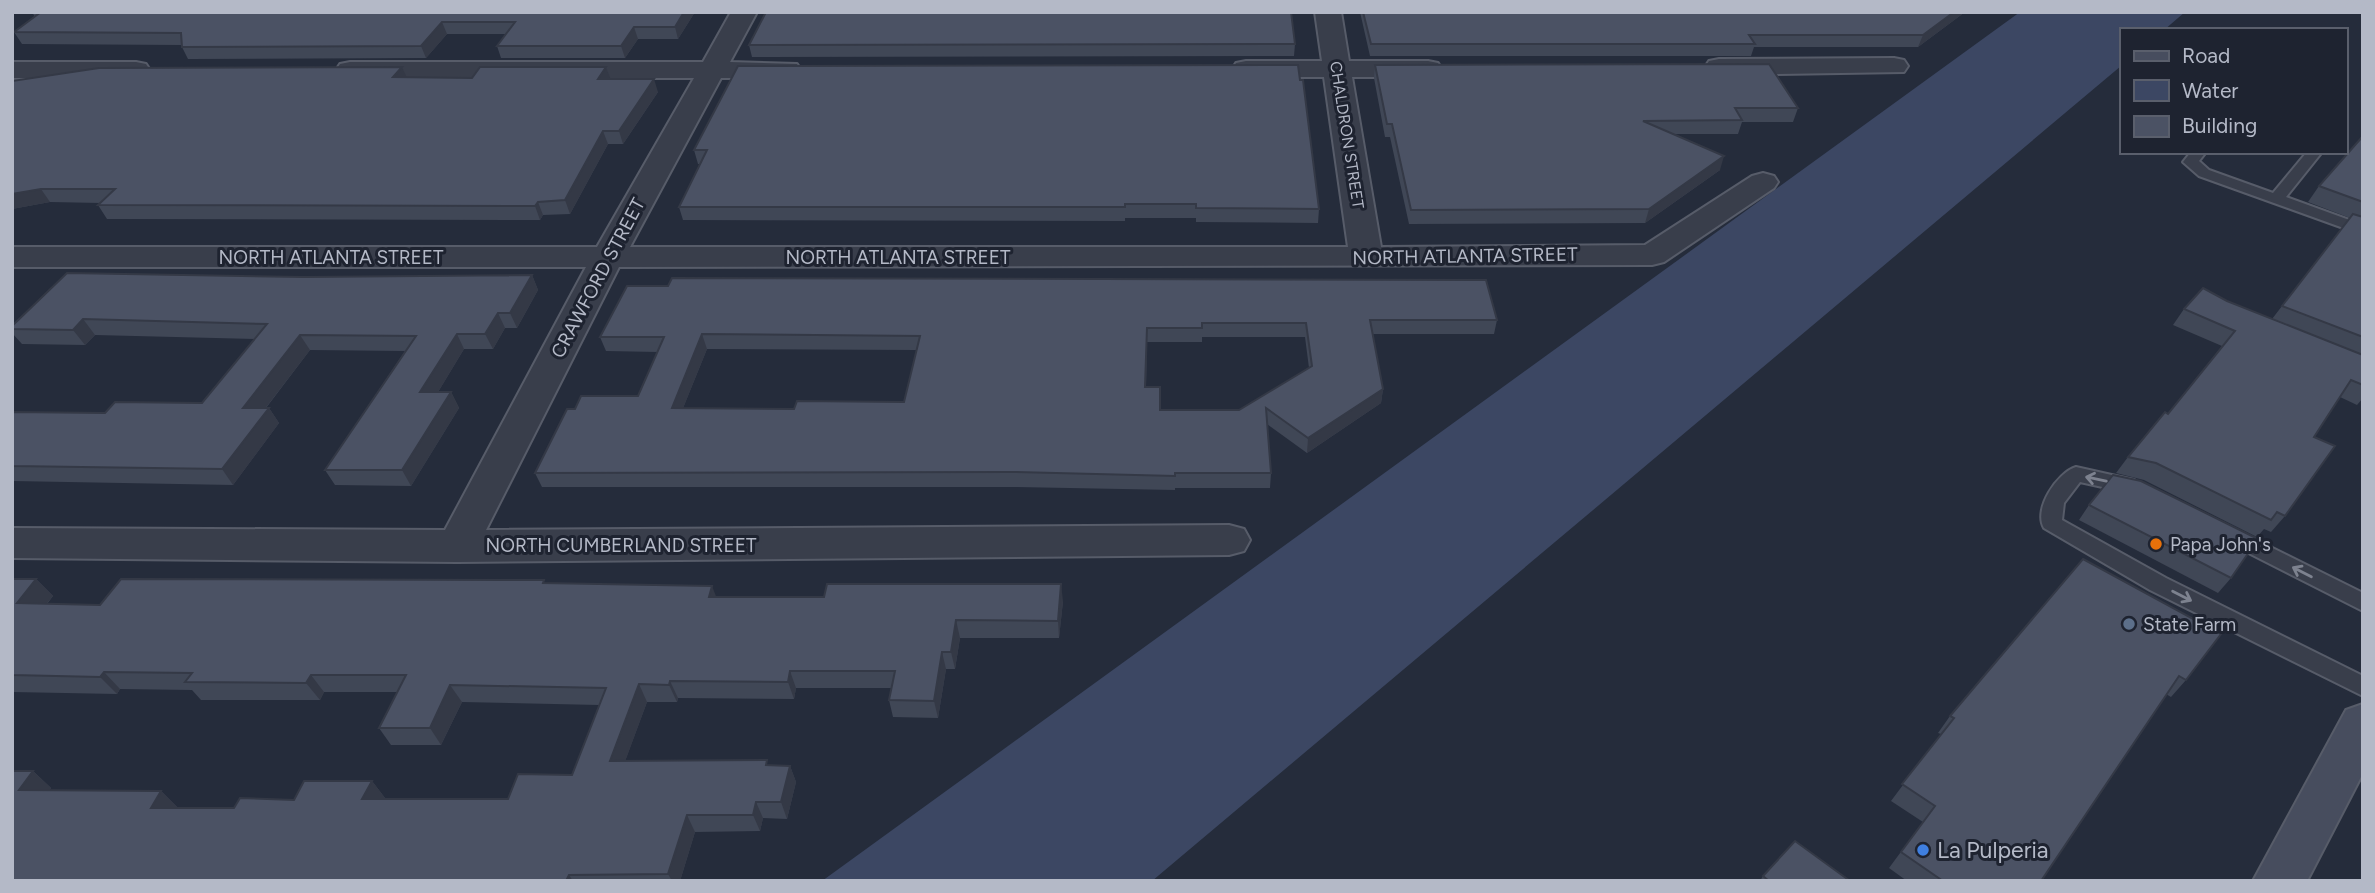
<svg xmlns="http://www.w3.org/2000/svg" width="2375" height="893" viewBox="0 0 2375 893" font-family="Figtree,sans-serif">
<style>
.water{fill:#3c4763}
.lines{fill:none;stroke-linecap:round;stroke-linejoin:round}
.lane-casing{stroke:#575c69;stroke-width:4}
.street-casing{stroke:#575c69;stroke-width:4}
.secondary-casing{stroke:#575c69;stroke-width:4}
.lane{fill:#393e4b;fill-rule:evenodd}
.street{fill:#393e4b;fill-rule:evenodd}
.secondary{fill:#474d5e;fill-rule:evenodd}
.wall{fill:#404756;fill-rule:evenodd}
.shaded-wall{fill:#343946}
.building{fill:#4b5264;stroke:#343946;stroke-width:2;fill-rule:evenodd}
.oneway{stroke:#7d828f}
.food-dot{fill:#e8710a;stroke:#1e2330;stroke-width:2.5}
.service-dot{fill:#5c6f8a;stroke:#1e2330;stroke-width:2.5}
.shop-dot{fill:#3f7fe0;stroke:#1e2330;stroke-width:2.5}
.labels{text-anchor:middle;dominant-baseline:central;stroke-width:6;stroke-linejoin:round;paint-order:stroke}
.far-street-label{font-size:16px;fill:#b4b9c7;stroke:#1e2330}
.street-label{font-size:19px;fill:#b4b9c7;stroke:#1e2330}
.poi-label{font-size:19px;fill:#b4b9c7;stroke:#1e2330;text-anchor:start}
.near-poi-label{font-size:23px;fill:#b4b9c7;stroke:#1e2330;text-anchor:start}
</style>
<rect width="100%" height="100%" fill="#252c3b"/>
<!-- water -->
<path class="water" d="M2020,12h165l-21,18h-43v36l-969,815h-330z"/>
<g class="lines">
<!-- lane casing -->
<g class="lane-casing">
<g id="lane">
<path d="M2191,152h15l-7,9 10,9 64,23 34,-41h15l-36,45 77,28v10l-164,-59 -16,-14z"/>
<path d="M2076,467l58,13 10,7 -10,7 -54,-12 -16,21 -2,17 104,58 197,98v20l-213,-106 -106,-62c-11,-19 13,-55 32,-61z"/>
<path d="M2230,527l133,66v18l-140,-71 -3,-5 3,-5z"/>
</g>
</g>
<!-- street casing -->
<g class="street-casing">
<g id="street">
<path d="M731,12h26l-27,50 67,2 4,6 -4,6 -10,2h-66l-91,169h718l-24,-170h-78l-10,-2 -4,-6 4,-6 10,-2h76l-7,-49h26l8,49h79l10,2 4,6 -4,6 -10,2h-76l29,170 264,-2 107,-69 11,-3 11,3 4,6 -4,6 -110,74 -12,3 -1033,2 -133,263 743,-5 15,4 6,11 -6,11 -15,4 -772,7 -445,-4v-30l433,2 141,-263h-574v-20h585l97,-169h-344l-10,-2 -4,-6 4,-6 10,-2h353z"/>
<path d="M1894,58l10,2 4,6 -4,6 -185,3 -10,-2 -4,-6 4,-6 10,-2z"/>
<path d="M12,62h124l10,2 4,6 -4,6 -10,2h-124z"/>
</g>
</g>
<!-- secondary casing -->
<g class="secondary-casing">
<path id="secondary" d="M2363,704v69l-56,108h-54l93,-171z"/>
</g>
<!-- lane -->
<use href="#lane" class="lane"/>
<!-- street -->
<use href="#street" class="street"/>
<!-- secondary -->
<use href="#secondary" class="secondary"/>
</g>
<!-- wall -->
<g class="wall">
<path d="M32,12h663l-17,27h-40l-13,19h-124l-4,-12 9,-12h-59l-21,24 -238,1 -7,-14 -159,-1 -8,-12 21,-15z"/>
<path d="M1360,12h605l-47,35h-164l-3,9h-381z"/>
<path d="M1295,44l-1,12 -542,1 -3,-12z"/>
<path d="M1375,65l423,43 -5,14h-51l-4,12h-65l47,36 -75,53 -236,1 -19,-87h-5l-11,-59z"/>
<path d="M738,66l581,143 -1,14 -122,-1v-4h-71v3l-442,-1 -4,-13 21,-43h-2l-4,-14z"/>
<path d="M402,67l4,10 66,1 134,-11 4,12 48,13 -35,52h-15l-38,70 -27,1 -3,5 -433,-1 -9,-14 3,-2 -51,-1 -38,7v-128z"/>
<path d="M2363,136v262l-6,7 -17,-8 -26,40 -29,79 -14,16 -7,-3 -7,8 -113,-57 -28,-7 12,-16 40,-43 54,-68 -49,-21 11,-16 43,-8 45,18 78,-101 -42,-16 11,-16z"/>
<path d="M532,275l6,15 -21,38h-12l-12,21h-29l-26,43h13l8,16 -48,78 -76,-1 -10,-15 80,-119 -95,-1 -44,58h3l10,15 -46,62 -221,-4v-69l93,1 97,-10 53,-64 -160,-4 -10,10 -63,-1 -10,-11v-7l292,-49z"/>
<path d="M627,286l870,34 -3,14h-121l10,55 -2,14 -74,50 -40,-29 4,49 -1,15h-95v2l-160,-3h-473l-7,-14 40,-64 63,-13 20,-44 -52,-1 -6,-14zM1202,337h103l4,31 -70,42h-79l-14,-23 1,-45h55zM707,349l210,1 -13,52 -110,7 -111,-1z"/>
<path d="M2089,505l142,73 -13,15 -139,-73z"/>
<path d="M2083,559l103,121 -15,17 -5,-3 -125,187h-134l-18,-13 34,-46 -32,-21 50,-67 -3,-1 12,-17z"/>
<path d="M12,579h24l17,17 -6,8 53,1 446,-22 171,14 346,4 -4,37h-99l-5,31h-9l-8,49 -45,-1 -4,-17 2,-12h-95l-2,11 -116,-1 -1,4h-30l-22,59 165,5 6,16 -9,37 -24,-1 -3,13 -65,1 -15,49h-668l21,-110 18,17 -2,3h112l17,17h56l60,-8 78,-19 13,17 -1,1h124l64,-24 27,-70 -137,-3 -21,43h-50l-12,-17 18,-36h-73l-4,8h-119l-9,-10 -72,-1 -3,5 -105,-2z"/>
<path d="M1763,876l87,5h-90z"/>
</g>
<!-- shaded-wall -->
<g class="shaded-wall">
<path d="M684,12h11l-17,27 -3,-12z"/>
<path d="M1954,12h11l-47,35 5,-12z"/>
<path d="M442,22l5,12 -21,24 -5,-12z"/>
<path d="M634,27l4,12 -13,19 -4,-12z"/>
<path d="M402,67l6,13 -15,-3z"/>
<path d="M606,67l5,13 -13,-1z"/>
<path d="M654,79l4,13 -35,52 -4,-13z"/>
<path d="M603,131l5,13 -38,70 -5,-14z"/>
<path d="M1724,156l-4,14 -75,53 4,-14z"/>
<path d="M41,189l9,13 -38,7v-15z"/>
<path d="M538,202l5,13 -3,5 -5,-14z"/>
<path d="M532,275l6,15 -21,38 -7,-15z"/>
<path d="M498,313l7,15 -12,21 -8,-15z"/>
<path d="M83,319l12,16 -10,10 -12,-15z"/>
<path d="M457,334l7,15 -35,58 -9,-15z"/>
<path d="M702,334l5,15 -30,74 -5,-15z"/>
<path d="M300,335l10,15 -56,73 -11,-15z"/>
<path d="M1383,389l-2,14 -74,50 1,-15z"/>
<path d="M451,392l8,16 -48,78 -9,-16z"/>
<path d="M269,408l10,15 -46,62 -11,-16z"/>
<path d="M36,579l17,17 -20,24 -16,-17z"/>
<path d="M1061,584l2,17 -4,37 -1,-17z"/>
<path d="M712,586l7,18 -10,-7z"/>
<path d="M956,620l4,18 -5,31 -4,-17z"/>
<path d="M942,652l4,17 -8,49 -4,-17z"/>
<path d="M790,671l6,17 -2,11 -6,-17z"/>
<path d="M104,672l16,17 -3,5 -17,-17z"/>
<path d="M311,675l13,17 -4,8 -14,-17z"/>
<path d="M670,681l8,17 -1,4 -8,-17z"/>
<path d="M639,684l8,18 -28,76 -9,-17z"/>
<path d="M450,685l12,17 -21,43 -11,-17z"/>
<path d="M790,766l6,16 -9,37 -6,-17z"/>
<path d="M33,771l18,17 -13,19 -19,-17z"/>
<path d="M372,781l13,17 -9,17 -14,-16z"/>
<path d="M161,791l17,17h-27z"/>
<path d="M756,802l7,16 -3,13 -7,-16z"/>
<path d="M687,815l8,17 -15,49h-8l-4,-7z"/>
<path d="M569,875l4,6h-7z"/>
</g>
<!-- building -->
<g class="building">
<path d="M41,12h643l-9,15h-41l-13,19h-124l18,-24h-73l-21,24 -239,1 -1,-14 -167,-1z"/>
<path d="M766,12h525l4,32 -546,1z"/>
<path d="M1363,12h591l-31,23h-174l6,9h-384z"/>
<path d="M1769,64l29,44h-63l7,12 -99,1 81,35 -75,53 -238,1 -19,-86h-5l-12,-59z"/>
<path d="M1298,65l2,15h3l16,129 -123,-1v-4h-71v3h-446l28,-57h-13l44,-84z"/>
<path d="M402,67l-9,10 79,1 8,-11h126l-8,12h56l-35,52h-16l-38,69 -27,2 -3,4 -437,-1 17,-16h-74l-29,5v-113l87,-13z"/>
<path d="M2363,136v66l-44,-16z"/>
<path d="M2353,214l10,3v120l-81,-31z"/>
<path d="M67,273l237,4 228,-2 -22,38h-12l-13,21h-28l-37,58h31l-49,78h-77l91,-134 -116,-1 -57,73h26l-47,61 -210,-3v-54l93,1 10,-11 87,1 65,-79 -184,-5 -10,11 -61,-1v-3z"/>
<path d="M672,278l814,2 11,40h-127l13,69 -75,49 -42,-30 5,65h-96v3l-162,-4 -478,1 32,-64h8l6,-13h57l26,-59h-64l27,-51h41zM1202,323h104l6,43 -73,44h-79v-23h-15l2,-59h55zM702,334l218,2 -16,66 -107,-1 -3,8 -122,-1z"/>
<path d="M2203,288l24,13 136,54v30l-12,-5 -37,57 21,9 -50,70 -8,-4 -6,8 -115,-57 -28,-6 37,-45 3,2 67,-83 -51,-22z"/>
<path d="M2113,475l28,6 117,58 -27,39 -142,-73z"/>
<path d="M2083,559l138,75 -35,46 -7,-4 -138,205h-98l-42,-29 34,-46 -33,-22 52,-66 -4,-2z"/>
<path d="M12,579h24l-19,24 83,2 21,-26 423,1 -1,3 169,3 -3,11h115l3,-13h234l-3,37 -102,-1 -5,32h-9l-8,49 -45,-1 6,-29h-105l-2,11 -118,-1 -1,4 -30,-1 -29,77 157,-1 -1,5 24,1 -9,36h-25l-3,13h-66l-19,59 -99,1 -3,6h-554v-110h21l-14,19 142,1 -10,17h83l6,-10 54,2 10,-19h68l-10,18h146l10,-25 54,1 34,-87 -156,-3 -20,43h-51l27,-53h-95l-5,8 -121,-1 7,-9 -88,-1 -4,5 -88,-2z"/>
<path d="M1795,841l55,40h-81l-6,-5z"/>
</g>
<!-- one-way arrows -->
<defs><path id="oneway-shaft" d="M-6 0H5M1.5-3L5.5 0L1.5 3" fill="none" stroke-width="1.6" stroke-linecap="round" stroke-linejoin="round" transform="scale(1.75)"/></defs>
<g class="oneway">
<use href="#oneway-shaft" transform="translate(2096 479) rotate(-168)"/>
<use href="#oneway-shaft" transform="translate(2302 572) rotate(-153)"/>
<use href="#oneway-shaft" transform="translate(2182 596) rotate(27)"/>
</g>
<!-- markers -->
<circle class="food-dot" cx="2156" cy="544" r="7"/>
<circle class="service-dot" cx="2129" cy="624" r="7"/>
<circle class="shop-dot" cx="1923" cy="850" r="7"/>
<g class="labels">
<!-- far-street labels -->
<g class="far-street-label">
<text transform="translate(1347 135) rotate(81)">CHALDRON STREET</text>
</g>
<!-- street labels -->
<g class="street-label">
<text transform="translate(1465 256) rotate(-1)">NORTH ATLANTA STREET</text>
<text x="331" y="257">NORTH ATLANTA STREET</text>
<text x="898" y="257">NORTH ATLANTA STREET</text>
<text transform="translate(598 278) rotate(-62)">CRAWFORD STREET</text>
<text x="621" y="545">NORTH CUMBERLAND STREET</text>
</g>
<!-- poi labels -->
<g class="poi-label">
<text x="2170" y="544">Papa John's</text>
<text x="2143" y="624">State Farm</text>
</g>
<!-- near-poi labels -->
<g class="near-poi-label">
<text x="1937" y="850">La Pulperia</text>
</g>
</g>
<!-- border -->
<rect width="2375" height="893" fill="none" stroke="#b4b9c7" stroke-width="28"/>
<!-- legend -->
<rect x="2120" y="28" width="228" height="126" fill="#1e2330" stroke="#5a5f6c" stroke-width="2"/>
<rect x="2134" y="51" width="35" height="10" fill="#474d5e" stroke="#5a5f6c" stroke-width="2"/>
<text x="2182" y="63" font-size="21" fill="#b4b9c7">Road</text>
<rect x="2134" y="80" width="35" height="21" fill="#3c4763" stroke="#5a5f6c" stroke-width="2"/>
<text x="2182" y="98" font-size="21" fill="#b4b9c7">Water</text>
<rect x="2134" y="116" width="35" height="21" fill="#4b5264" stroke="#5a5f6c" stroke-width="2"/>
<text x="2182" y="133" font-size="21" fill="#b4b9c7">Building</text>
</svg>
